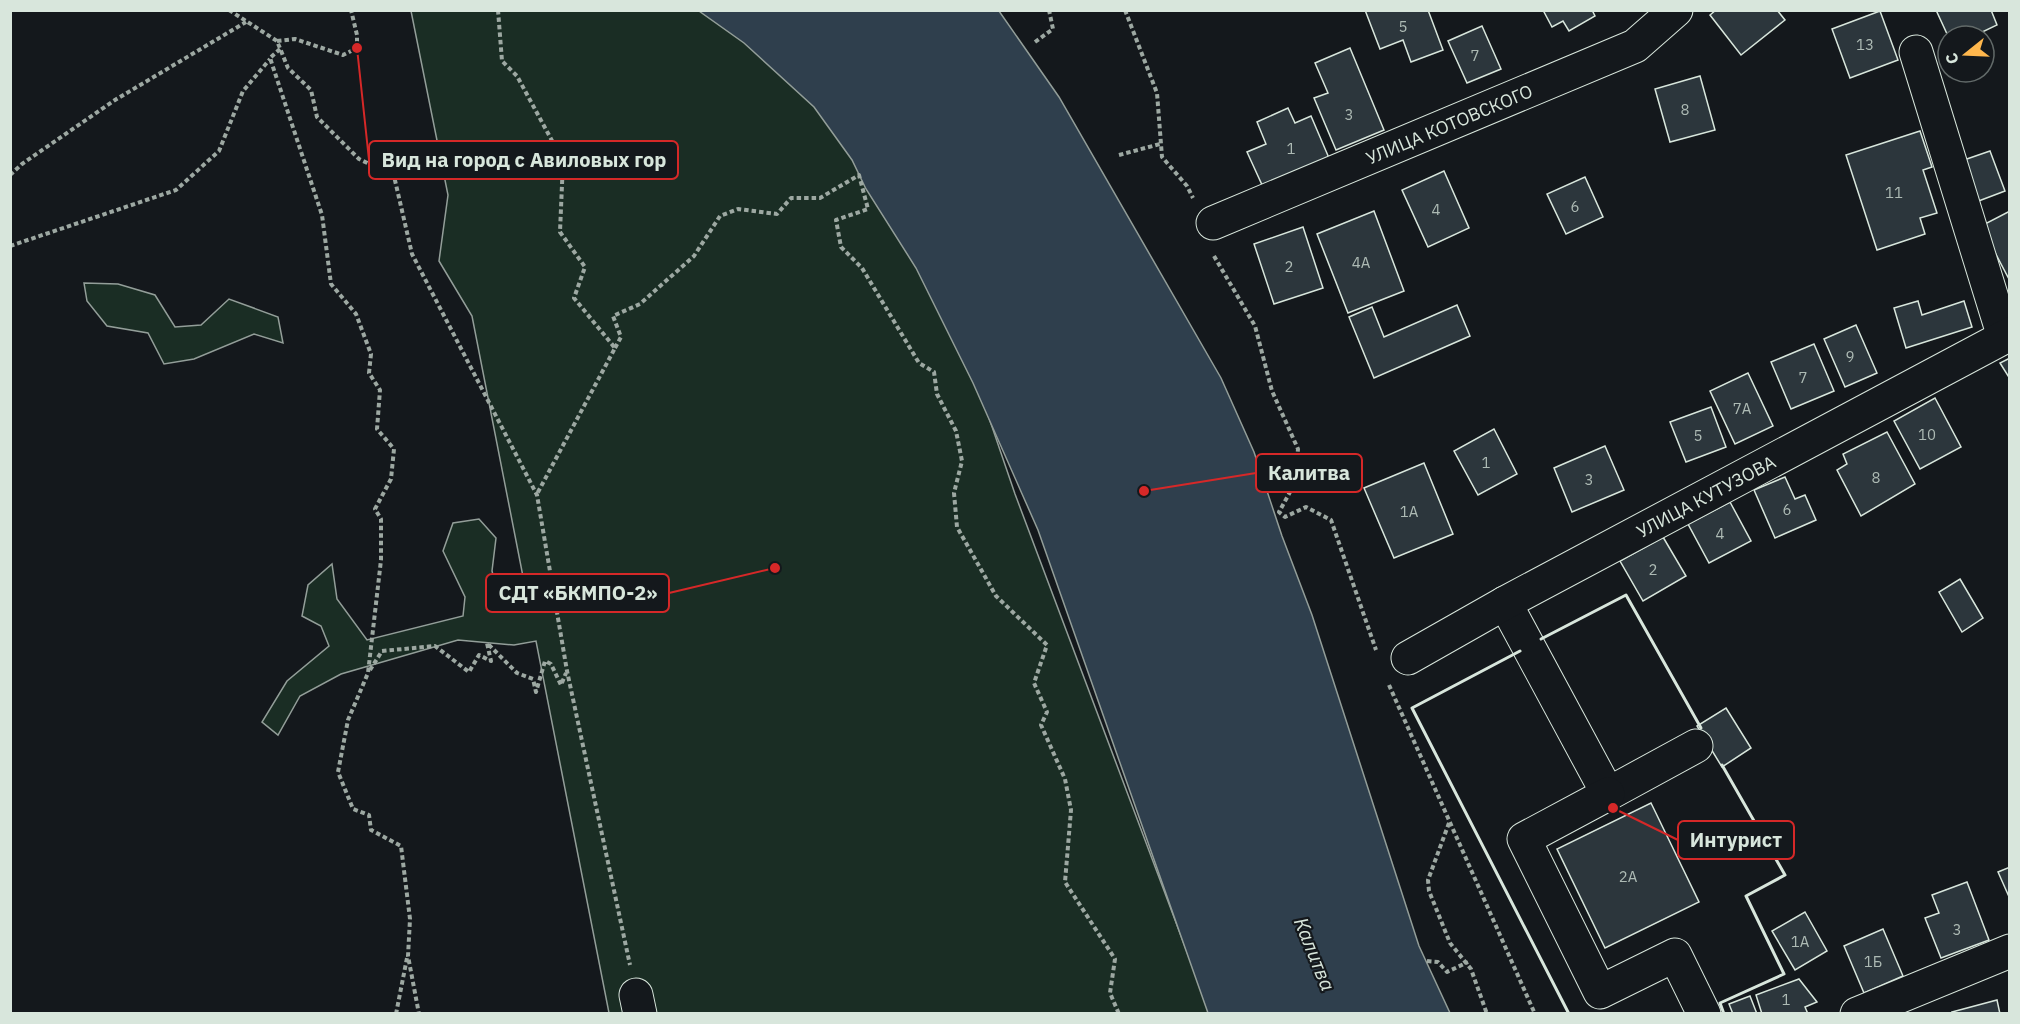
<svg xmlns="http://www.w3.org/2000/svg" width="2020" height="1024" viewBox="0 0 2020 1024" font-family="'IBM Plex Sans',sans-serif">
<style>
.green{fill:#1a2d24;stroke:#939e99;stroke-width:1.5}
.water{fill:#2f3f4d;stroke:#939e99;stroke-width:1.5}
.building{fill:#2c363c;stroke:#d8e6dc;stroke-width:1.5}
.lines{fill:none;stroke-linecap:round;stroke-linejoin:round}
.minor-casing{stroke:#d8e6dc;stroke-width:35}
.path{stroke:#9da8a2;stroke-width:4;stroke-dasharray:4.5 3;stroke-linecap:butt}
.minor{stroke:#14181c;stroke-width:33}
.wall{stroke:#d8e6dc;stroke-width:3}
.labels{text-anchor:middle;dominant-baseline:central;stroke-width:4.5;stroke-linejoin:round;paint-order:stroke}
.number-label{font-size:15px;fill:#adbab4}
.street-label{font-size:18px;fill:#d8e6dc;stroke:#14181c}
.water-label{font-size:20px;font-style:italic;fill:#d8e6dc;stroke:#14181c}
.leader{fill:none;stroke:#d62828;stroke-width:2}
.callout-dot{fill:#d62828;stroke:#14181c;stroke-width:2}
.callout{fill:#14181c;stroke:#d62828;stroke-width:2}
.callout-label{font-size:20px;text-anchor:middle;font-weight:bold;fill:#d8e6dc}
</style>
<rect width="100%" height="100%" fill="#14181c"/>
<!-- green -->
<g class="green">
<path d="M411,11h304l86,61 144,217 70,205 195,519h-601l-73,-372 -22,4 -56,-5 -117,34 -41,22 -22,39 -16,-13 25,-41 42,-35 -8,-20 -19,-10 6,-31 24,-21 5,35 30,41 96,-24 2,-19 -22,-46 10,-28 26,-4 17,19 -4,33 8,31h28l-56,-286 -33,-55 9,-66z"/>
<path d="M84,283l34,1 37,11 20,32 26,-2 28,-26 49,18 5,26 -29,-9 -60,25 -30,5 -16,-31 -41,-7 -20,-25z"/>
</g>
<!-- water -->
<path class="water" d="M699,11h300l60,86 162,281 33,74 28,84 30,79 107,331 31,67h-242l-170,-483 -65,-147 -57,-115 -50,-79 -14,-29 -38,-53 -70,-64z"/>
<!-- building -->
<g class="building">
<path d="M1365,10h63l15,40 -32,12 -8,-22 -23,9z"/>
<path d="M1543,10h49l3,6 -26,15 -6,-10 -11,6z"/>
<path d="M1716,10h61l8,10 -44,35 -31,-40z"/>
<path d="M1936,10h55l6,15 -23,11h-26z"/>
<path d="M1880,11l18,49 -48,18 -18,-49z"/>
<path d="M1482,26l19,43 -34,14 -19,-42z"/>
<path d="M1350,48l34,82 -48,20 -22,-52 14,-5 -13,-30z"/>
<path d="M1700,76l15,54 -45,12 -15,-53z"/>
<path d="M1288,108l7,15 16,-7 18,42 -66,29 -16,-35 19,-8 -9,-22z"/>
<path d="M1920,131l12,36 -9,3 14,43 -17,5 5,16 -48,16 -31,-95z"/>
<path d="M1990,151l15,40 -29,11 -15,-41z"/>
<path d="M1444,171l25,57 -41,19 -26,-57z"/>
<path d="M1585,177l18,40 -37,17 -19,-40z"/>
<path d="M1374,211l30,80 -56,22 -31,-79z"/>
<path d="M2010,211v70l-29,-55z"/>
<path d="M1303,227l20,61 -49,16 -20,-60z"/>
<path d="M1918,301l4,14 42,-14 8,26 -66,21 -12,-40z"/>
<path d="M1457,305l13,31 -96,42 -25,-61 23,-10 12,30z"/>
<path d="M1856,325l21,48 -32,14 -21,-48z"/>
<path d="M1814,344l20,47 -43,18 -20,-47z"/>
<path d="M2010,358v21l-10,-16z"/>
<path d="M1748,373l25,53 -38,18 -25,-53z"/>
<path d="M1935,398l26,49 -41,22 -26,-48z"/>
<path d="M1711,407l15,40 -40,15 -16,-40z"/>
<path d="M1494,429l23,45 -39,21 -24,-44z"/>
<path d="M1887,432l28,52 -54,32 -24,-46 10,-6 -4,-10z"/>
<path d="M1605,446l19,44 -52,22 -18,-44z"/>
<path d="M1424,463l29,71 -59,24 -30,-70z"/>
<path d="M1785,477l10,22 10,-4 11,25 -41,18 -21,-48z"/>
<path d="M1730,502l21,39 -42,22 -21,-39z"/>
<path d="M1663,537l23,39 -43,25 -23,-40z"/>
<path d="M1960,579l23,39 -21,14 -23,-40z"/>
<path d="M1726,708l25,40 -29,19 -25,-41z"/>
<path d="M1651,803l48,99 -94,46 -48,-99z"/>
<path d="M2010,867v32l-12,-27z"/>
<path d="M1967,882l22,58 -48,18 -16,-40 14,-5 -7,-18z"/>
<path d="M1805,912l22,39 -32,19 -23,-39z"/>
<path d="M1883,929l20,47 -39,17 -20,-47z"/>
<path d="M1799,979l18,23 -12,5 3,7h-46l-6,-19z"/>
<path d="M1750,996l7,18h-24l-4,-10z"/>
<path d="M1997,1000l3,14h-47l-1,-2z"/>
</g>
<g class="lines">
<!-- minor casing -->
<g class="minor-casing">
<g id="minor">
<path d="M1916,52l88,285"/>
<path id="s1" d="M1213,223l422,-177 41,-36"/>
<path d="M1505,603l103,191 88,-48"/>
<path id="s2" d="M1408,658l97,-55 505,-269"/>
<path d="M1608,794l-84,45 76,153 75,-37 29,59"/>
<path d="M636,995l4,19"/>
<path d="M1857,1014l153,-63"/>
</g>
</g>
<!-- path -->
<g class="path">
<path d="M229,10l48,31 11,27 23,22 6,27 42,42 35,17 18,78 125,241 30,176 63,294"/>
<path d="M498,10l4,51 15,15 46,85 -3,71 25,35 -11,31 41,50 -78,146"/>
<path d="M1125,10l32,83 5,64 25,29 6,12"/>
<path d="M277,41l18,-2 48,16 14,-7v-13l-6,-25"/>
<path d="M1035,42l18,-13 -4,-19"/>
<path d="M280,49l-10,9 52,157 9,69 25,30 15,40 -2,19 11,17 -3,39 17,20 -3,30 -16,30 6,10v41l-13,113 -20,47 -10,52 15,37 16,6 2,15 30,16 9,73 -2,37 11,58"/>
<path d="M1119,155l41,-11"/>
<path d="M10,175l12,-11 93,-64 131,-78"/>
<path d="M10,246l166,-56 43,-39 24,-60 27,-32"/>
<path d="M1214,256l41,70 17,65 26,58 -3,34 -16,29 6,5 21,-10 25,13 45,130"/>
<path d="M615,348l6,-11 -8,-21 27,-12 54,-48 26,-40 18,-7 39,5 14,-16h29l39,-23 9,34 -32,11 5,27 21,21 57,95 15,9 3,22 19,37 6,30 -8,32 3,34 39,69 51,49 -13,38 13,29 -6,13 24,54 6,31 -6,72 50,77 -5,34 9,21"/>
<path d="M370,670l12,-19 53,-5 34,26 10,-17 12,6 -4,-18 30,30 16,6 3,13 9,-31 6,3 10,21 5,-12"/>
<path d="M1389,685l146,329"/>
<path d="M1449,823l-21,57 1,11 21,52 21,26 16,45"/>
<path d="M1427,961l11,1 9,10 21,-10"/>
<path d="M396,1014l11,-56"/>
</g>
<!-- minor -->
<use href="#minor" class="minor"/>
<!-- wall -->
<g class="wall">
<path d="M1541,639l85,-44 75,133"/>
<path d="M1520,651l-108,57 157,306"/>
<path d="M1722,765l63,110 -39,21 38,78 -64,29 4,11"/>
</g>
</g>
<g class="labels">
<!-- number labels -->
<g class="number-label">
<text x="1403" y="26">5</text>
<text x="1865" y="44">13</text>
<text x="1475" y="55">7</text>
<text x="1685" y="109">8</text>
<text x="1349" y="114">3</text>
<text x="1291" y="148">1</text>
<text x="1894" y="192">11</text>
<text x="1575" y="206">6</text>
<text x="1436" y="209">4</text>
<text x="1361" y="262">4А</text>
<text x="1289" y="266">2</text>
<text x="1850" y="356">9</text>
<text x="1803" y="377">7</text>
<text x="1742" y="408">7А</text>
<text x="1927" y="434">10</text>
<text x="1698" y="435">5</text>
<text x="1486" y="462">1</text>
<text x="1876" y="477">8</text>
<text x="1589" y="479">3</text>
<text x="1787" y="509">6</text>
<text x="1409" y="511">1А</text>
<text x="1720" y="533">4</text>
<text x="1653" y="569">2</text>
<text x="1628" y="876">2А</text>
<text x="1957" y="929">3</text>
<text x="1800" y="941">1А</text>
<text x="1873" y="961">1Б</text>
<text x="1786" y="999">1</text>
</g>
<!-- street labels -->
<g class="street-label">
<text stroke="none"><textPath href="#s1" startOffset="256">УЛИЦА КОТОВСКОГО</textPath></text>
<text stroke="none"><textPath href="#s2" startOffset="339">УЛИЦА КУТУЗОВА</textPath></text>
</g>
<!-- water labels -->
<g class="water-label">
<text transform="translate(1315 954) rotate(68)">Калитва</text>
</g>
</g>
<!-- callouts -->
<path class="leader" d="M357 48L369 160M1144 491L1256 473M775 568L669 593M1613 808L1678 840"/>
<g class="callout-dot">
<circle cx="357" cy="48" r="6"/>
<circle cx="1144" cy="491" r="6"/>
<circle cx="775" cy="568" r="6"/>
<circle cx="1613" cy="808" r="6"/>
</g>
<g class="callout">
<rect x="369" y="141" width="309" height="38" rx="6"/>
<rect x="1256" y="454" width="106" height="38" rx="6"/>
<rect x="486" y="574" width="183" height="38" rx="6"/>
<rect x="1678" y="821" width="116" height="38" rx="6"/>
</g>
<g class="callout-label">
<text x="524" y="167">Вид на город с Авиловых гор</text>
<text x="1309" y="480">Калитва</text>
<text x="578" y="600">СДТ «БКМПО-2»</text>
<text x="1736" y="847">Интурист</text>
</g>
<!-- border -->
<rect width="2020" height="1024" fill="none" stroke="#d8e6dc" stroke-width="24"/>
<!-- north arrow -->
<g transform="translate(1966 54) rotate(252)"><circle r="28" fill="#14181c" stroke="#626a69" stroke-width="1.5"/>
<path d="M0-4.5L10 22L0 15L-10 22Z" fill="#ffb74d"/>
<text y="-9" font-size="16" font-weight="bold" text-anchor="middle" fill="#d8e6dc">С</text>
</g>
</svg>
